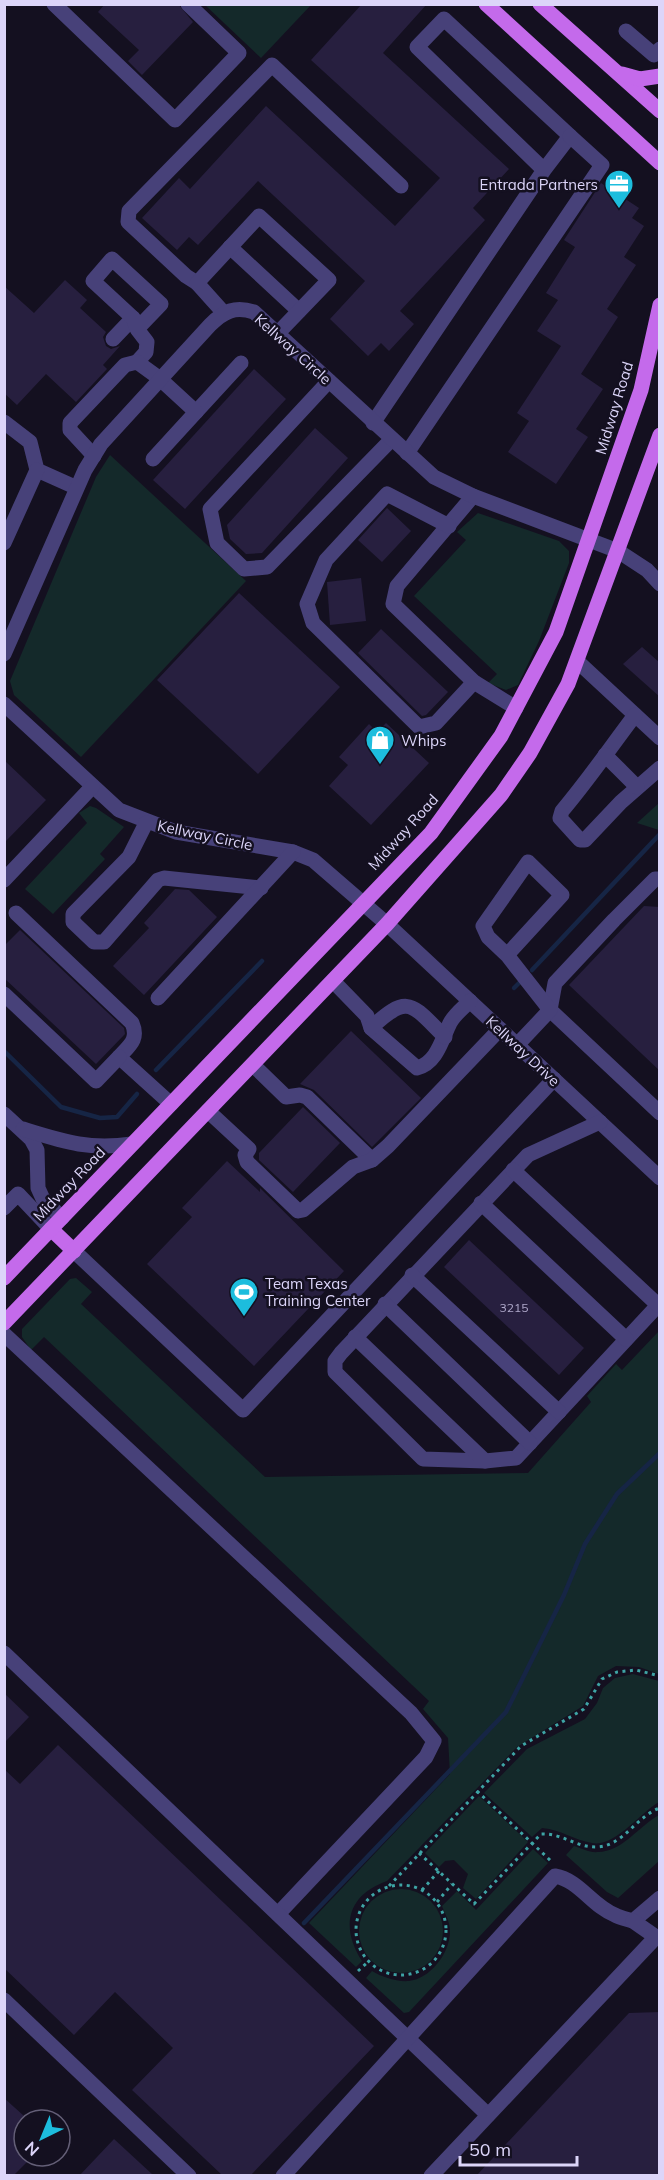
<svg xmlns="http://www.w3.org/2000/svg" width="664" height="2180" viewBox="0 0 664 2180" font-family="Mulish,sans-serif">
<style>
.green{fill:#14292a}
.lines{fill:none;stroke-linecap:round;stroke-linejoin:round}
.stream{stroke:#162545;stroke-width:4.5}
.building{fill:#271f3f}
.path{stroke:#3ea4a5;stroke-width:3;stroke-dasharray:3 4.5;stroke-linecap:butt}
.minor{stroke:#474179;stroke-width:15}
.major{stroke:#c46aeb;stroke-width:15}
.labels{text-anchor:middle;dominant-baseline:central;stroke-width:5;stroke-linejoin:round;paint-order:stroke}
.number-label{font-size:12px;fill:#afa8ca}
.poi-label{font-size:15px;fill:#dcd5f9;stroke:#141020;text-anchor:start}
.street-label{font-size:15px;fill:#dcd5f9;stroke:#141020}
</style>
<rect width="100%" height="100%" fill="#141020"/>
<!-- green -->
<g class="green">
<path d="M205,5h106l-50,53z"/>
<path d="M110,455l136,126 -165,176 -67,-62 -4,-14 86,-204z"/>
<path d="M478,513l81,28 10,10v12l-30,78 -21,44 -12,5 -18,-7 9,-9 -83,-78 52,-56 -9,-8z"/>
<path d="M659,803v27l-22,-7z"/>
<path d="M90,806l6,2 28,19 -24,27 5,5 -52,55 -28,-25 62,-66 -8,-10z"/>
<path d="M76,1278l16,14 -11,12 184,173 263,-4 63,-71 -4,-6 29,-32 6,6 37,-39v343l-20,-7 -23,-1 -18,10 -15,30 -66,41 -130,134c-40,14 -47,46 -25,80l-6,6 -47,-44 141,-149 -2,-36 -25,-29 6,-8 -385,-364 -13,13 -9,-13v-8l48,-50z"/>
<path d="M633,1674l26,7v121c-18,10 -45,46 -67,41 -18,-3 -30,-13 -50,-15l-10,9 -48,-44 43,-44 58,-30 12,-16 6,-15 12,-10z"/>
<path d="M479,1796l49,46 -52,57 -13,-11 5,-14 -14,-14 -9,1 -6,6 -14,-14z"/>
<path d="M659,1815v46l-41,37 -11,-6 -41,-37 8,-9c7,2 16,7 24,6 24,0 41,-26 61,-37z"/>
<path d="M533,1849l15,14 -139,149 -5,1 -38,-35 6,-7c10,6 24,11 37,10 23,-2 46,-34 40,-57 -1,-6 -5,-12 -7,-18l15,-15 19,19z"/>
<circle cx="401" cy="1931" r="42"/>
</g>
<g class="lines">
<!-- stream -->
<g class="stream">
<path d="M532,970l128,-136"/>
<path d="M514,988l5,-5"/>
<path d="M4,1051l57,56 39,11 17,-1 20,-23"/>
<path d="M156,1070l106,-109"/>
<path d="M304,1923l202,-211 58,-117 21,-51 32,-50 43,-41"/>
</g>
</g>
<!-- building -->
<g class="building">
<path d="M105,4h73l15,18 -51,53 -14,-14 11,-11 -41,-38z"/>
<path d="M362,4h65l-44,49 126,116 -36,39 12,12 -85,91 14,13 -25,27 -8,-8 -13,13 -38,-37 35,-38 -107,-100 -60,64 -9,-8 -12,13 -35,-32 37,-40 11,11 76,-83 129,120 45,-48 -129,-118z"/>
<path d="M601,183l38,25 -7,10 12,8 -20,31 12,8 -29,44 11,8 -37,57 22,15 -27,40 12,8 -32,47 -48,-32 21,-31 -12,-8 44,-67 -24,-15 21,-31 -12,-7 29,-46 -11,-7z"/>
<path d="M65,280l22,20 -7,8 26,24 -3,5 3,9 5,3 9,-3 -17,19 4,4 -31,33 -30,-28 -29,31 -13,-12v-107l30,27z"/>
<path d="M254,369l32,30 -101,110 -32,-29z"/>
<path d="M315,428l33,30 -86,95 -16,1 -16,-15 -3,-14z"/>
<path d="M387,508l24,23 -29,31 -24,-22z"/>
<path d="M361,578l5,43 -36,4 -3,-43z"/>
<path d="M239,593l101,94 -82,87 -101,-94z"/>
<path d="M381,629l67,63 -22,23 -4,1 -64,-63z"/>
<path d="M642,647l18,16v34l-37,-33z"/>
<path d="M386,723l43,40 -58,62 -42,-39 19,-21 -9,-8 30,-33 8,8z"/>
<path d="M4,760l42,40 -42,43z"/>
<path d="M175,889l14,1 28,27 -73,78 -31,-29 36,-38 -5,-5z"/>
<path d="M644,906l16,1v164l-91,-86z"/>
<path d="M20,930l104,98 1,6 -29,30 -92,-86v-32z"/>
<path d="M351,1031l70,67 -49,49 -58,-57 -14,-6z"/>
<path d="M303,1107l37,36 -47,49 -34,-32v-7z"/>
<path d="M227,1161l33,31v-4l84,83 -90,95 -107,-102 45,-47 -10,-9z"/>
<path d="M469,1240l115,108 -25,27 -115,-108z"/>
<path d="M4,1693l25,24 -25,26z"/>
<path d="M58,1745l316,301 -123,129h-29l-90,-85 41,-42 -58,-56 -41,43 -70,-67v-199l16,15z"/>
<path d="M660,2012v163h-183l152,-162z"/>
<path d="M4,2098l20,18v40h9l-19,19h-10z"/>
<path d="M114,2139l39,36h-73z"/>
</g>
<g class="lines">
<!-- path -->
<g class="path">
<path d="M477,1791l75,71"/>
<path d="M419,1853l55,51 67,-70c21,-1 34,13 55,13 27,0 40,-31 64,-39"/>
<circle cx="401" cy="1930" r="45"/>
<path d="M389,1886l132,-140 63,-37 18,-30 15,-7 19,-2 24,6"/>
<path d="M422,1890l17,-19"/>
<path d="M437,1902l15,-18"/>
<path d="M358,1971l10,-9"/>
</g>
<!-- minor -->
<g class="minor">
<path d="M54,4l121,116 64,-67 -51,-49"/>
<path d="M626,31l28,24 6,-6"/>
<path d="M230,247l69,64"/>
<path d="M197,283l-11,-7 -58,-54 1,-11 143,-146 129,121"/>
<path d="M223,312l-26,-29 62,-67 70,64 -51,53"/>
<path d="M113,339l20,-21"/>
<path d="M137,362l9,-10 1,-10 -10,-13 24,-25 -49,-45 -19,22 40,37 4,11"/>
<path d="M329,381l-119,128 7,34 27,26 23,-2 124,-127"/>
<path d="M196,412l45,-49"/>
<path d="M4,422l26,20 7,28 38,17"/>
<path d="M373,423l171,-253 -127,-123 27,-28 126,117 -26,34"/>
<path d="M407,453l195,-288 -32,-29"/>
<path d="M94,456l-24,-26v-7l55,-58 12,-3 22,16 37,34 -43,47"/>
<path d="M473,496l-76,90 -4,18 81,78 42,26"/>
<path d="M449,526l-62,-32 -61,66 -19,44 6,19 106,104 17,-4 38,-41"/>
<path d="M4,543l33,-73"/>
<path d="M4,654l81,-184 16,-26 109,-119c14,-14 25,-19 44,-13l180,165 39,19 145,55 29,19 13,14"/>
<path d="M577,661l83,77"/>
<path d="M4,704l115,106 57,22 117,20 20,8 74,64 273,254"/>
<path d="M635,715c-25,33 -46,64 -73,96l-2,7 20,22h5l36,-38 39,-34"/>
<path d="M605,755l32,32"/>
<path d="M146,823l-17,34 -56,57v8l21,20h10l54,-62 6,-2 97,10"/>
<path d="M660,879h-5l-41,41 -59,63 -5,27 110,103"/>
<path d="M4,880l88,-93"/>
<path d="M16,913l116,110c7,16 -2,22 -13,34l52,47"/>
<path d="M507,955l-19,-18 -5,-11 45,-64 34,33 -55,60 43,55 -33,35"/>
<path d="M333,981l34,35 4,12 46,40c20,-5 25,-29 33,-45 4,-8 13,-15 20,-22"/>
<path d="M4,994l92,87 23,-24"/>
<path d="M158,998l135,-146"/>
<path d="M371,1028c38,-36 41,-23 74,9"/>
<path d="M253,1065l33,32 14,-2 7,2 65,63"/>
<path d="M208,1111l41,38 -4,6 2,7 51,49 5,-1 50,-43 19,-7 16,-14 112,-117"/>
<path d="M4,1114l27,25 6,11 1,38 5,11 19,19"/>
<path d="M600,1122l-72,33 -187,198 -6,8v11l88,87 62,2 31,-3 144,-155"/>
<path d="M23,1129c42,13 65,21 109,15"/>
<path d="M513,1170l145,135"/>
<path d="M481,1203l145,136"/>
<path d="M4,1208l14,-14 33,35"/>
<path d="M74,1251l169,159 311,-331"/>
<path d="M412,1275l147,137"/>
<path d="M385,1304l145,139"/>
<path d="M4,1334l407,379 23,28 -8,16 -148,157"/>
<path d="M355,1337l130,124"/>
<path d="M4,1653l484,462"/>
<path d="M4,2000l185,176"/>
<path d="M283,2176l272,-300c24,4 37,30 60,39 5,3 12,4 18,6l27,-23"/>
<path d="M431,2176l225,-239 -23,-16"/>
</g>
<!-- major -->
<g class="major">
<path d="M486,4l174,159"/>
<path d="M540,4l120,107"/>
<path d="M622,74l18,5 20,-3"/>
<path d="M51,1229l23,22"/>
<path d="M4,1278l427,-445 70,-97 55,-104 85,-242 19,-85"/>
<path d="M4,1323l383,-399 114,-129 29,-42 38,-69 92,-249"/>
</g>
</g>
<!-- icons -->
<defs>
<g id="office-pin" transform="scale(1.5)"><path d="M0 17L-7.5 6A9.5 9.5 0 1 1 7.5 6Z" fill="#1dbddd" stroke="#141020"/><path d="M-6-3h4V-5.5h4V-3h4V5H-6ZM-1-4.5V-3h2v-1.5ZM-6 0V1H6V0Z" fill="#fff"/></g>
<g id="shop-pin" transform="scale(1.5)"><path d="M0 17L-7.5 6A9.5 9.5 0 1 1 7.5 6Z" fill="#1dbddd" stroke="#141020"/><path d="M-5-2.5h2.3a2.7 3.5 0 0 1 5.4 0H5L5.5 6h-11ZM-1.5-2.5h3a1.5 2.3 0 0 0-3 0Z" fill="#fff"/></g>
<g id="stadium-pin" transform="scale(1.5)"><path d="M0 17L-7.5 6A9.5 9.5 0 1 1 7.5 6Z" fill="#1dbddd" stroke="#141020"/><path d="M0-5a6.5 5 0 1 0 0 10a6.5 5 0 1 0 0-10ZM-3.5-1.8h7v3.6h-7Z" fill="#fff"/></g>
</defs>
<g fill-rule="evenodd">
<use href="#office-pin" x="619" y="184"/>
<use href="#shop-pin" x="380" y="740"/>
<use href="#stadium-pin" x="244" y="1292"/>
</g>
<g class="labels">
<!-- number labels -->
<g class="number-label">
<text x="514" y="1307">3215</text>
</g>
<!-- poi labels -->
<g class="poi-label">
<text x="598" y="184" text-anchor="end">Entrada Partners</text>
<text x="401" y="740">Whips</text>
<text x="265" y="1283">Team Texas<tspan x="265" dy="17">Training Center</tspan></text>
</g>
<!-- street labels -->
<g class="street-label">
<text transform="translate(293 349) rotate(42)">Kellway Circle</text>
<text transform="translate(614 408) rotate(-73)">Midway Road</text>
<text transform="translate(403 832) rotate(-48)">Midway Road</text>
<text transform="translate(205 835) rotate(12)">Kellway Circle</text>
<text transform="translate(523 1051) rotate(43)">Kellway Drive</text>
<text transform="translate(69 1184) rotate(-46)">Midway Road</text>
</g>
</g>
<!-- border -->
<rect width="664" height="2180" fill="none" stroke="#dcd5f9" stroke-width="12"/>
<!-- north arrow -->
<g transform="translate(42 2138) rotate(223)"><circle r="28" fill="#141020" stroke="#645f77" stroke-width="1.5"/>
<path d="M0-4.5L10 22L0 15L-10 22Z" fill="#1dbddd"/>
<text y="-9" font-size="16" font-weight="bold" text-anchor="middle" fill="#dcd5f9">N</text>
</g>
<!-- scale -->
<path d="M460 2156v9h117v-9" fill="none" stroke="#dcd5f9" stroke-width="3"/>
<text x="469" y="2156" font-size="18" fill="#dcd5f9" stroke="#141020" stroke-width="4.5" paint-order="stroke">50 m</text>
</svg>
